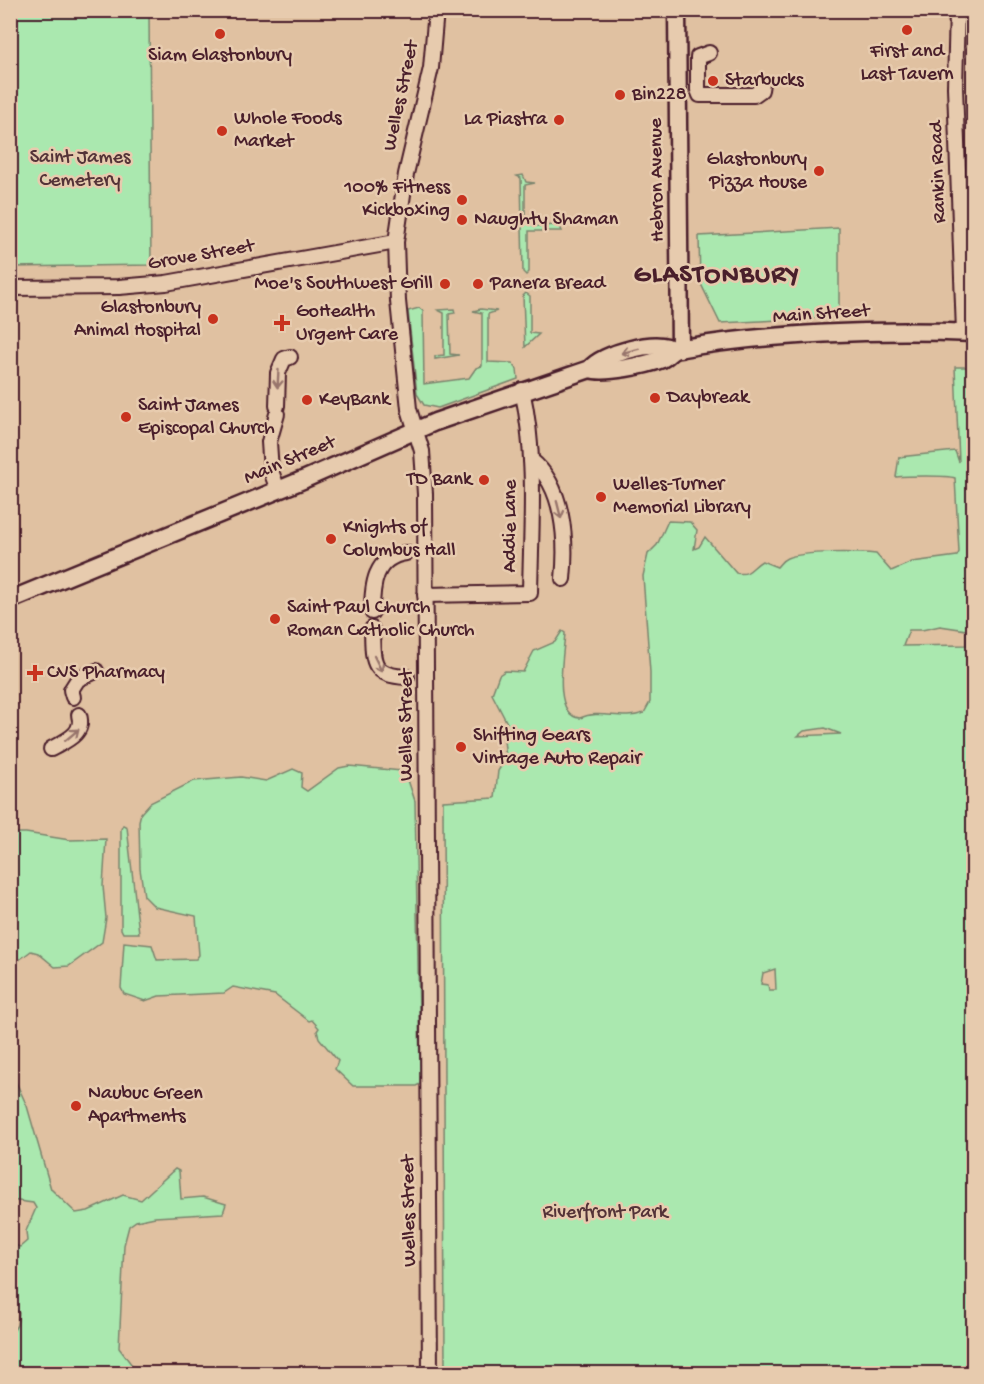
<svg xmlns="http://www.w3.org/2000/svg" width="984" height="1384" viewBox="0 0 984 1384" font-family="'Gochi Hand',sans-serif">
<style>
.green{fill:#aae8af;stroke:#7a846d;stroke-width:1.5;fill-rule:evenodd}
.lines{fill:none;stroke-linecap:round;stroke-linejoin:round}
.minor-casing{stroke:#4a1f2b;stroke-width:18}
.major-casing{stroke:#4a1f2b;stroke-width:21}
.minor{stroke:#e7cbae;stroke-width:14}
.major{stroke:#e7cbae;stroke-width:16}
.oneway{stroke:#98756c}
.poi-dot{fill:#c8321e;stroke:#e7cbae;stroke-width:2}
.labels{text-anchor:middle;dominant-baseline:central;stroke-width:5;stroke-linejoin:round;paint-order:stroke}
.poi-label{font-size:20px;fill:#4a1f2b;stroke:#e7cbae;text-anchor:start}
.street-label{font-size:20px;fill:#4a1f2b;stroke:#e7cbae}
.park-label{font-size:20px;fill:#543338;stroke:#e7cbae}
.district-label{font-size:26px;font-weight:bold;letter-spacing:1.5px;fill:#4a1f2b;stroke:#e7cbae}
</style>
<rect width="100%" height="100%" fill="#e0c1a1"/>
<filter id="ink" filterUnits="userSpaceOnUse"><feTurbulence type="fractalNoise" baseFrequency=".0167" numOctaves="2"/><feDisplacementMap in="SourceGraphic" scale="12" xChannelSelector="R" yChannelSelector="G"/><feConvolveMatrix kernelMatrix="1 2 1 2 8 2 1 2 1" color-interpolation-filters="sRGB"/></filter>
<g filter="url(#ink)">
<!-- green -->
<g class="green">
<path d="M10,11h139l2,254 -140,2z"/>
<path d="M523,175l3,7 9,1 -10,2v37l11,4 23,-1 3,6h-33v41l-3,3 -3,-3 -2,-94 -4,-2z"/>
<path d="M839,228v89l-119,6 -20,-41 -1,-46z"/>
<path d="M526,293l4,3v37l9,1 -14,13 -2,-51z"/>
<path d="M419,308l4,3 1,73 45,-6 7,-10 6,-2v-53l-9,-2 8,-2 16,2 -9,3v48l24,1 5,6 1,10 -80,29 -14,-3 -7,-11 -9,-83z"/>
<path d="M454,309l1,4 -6,1 1,40 9,1 -24,4v-3l9,-1v-42l-6,-3z"/>
<path d="M955,367h19l-1,1006h-528l-2,-572 52,-3 3,-27 8,-13 -2,-18 3,-17 -15,-29 7,-19 6,-4 18,1 11,-21 21,-9 7,-11 3,2c-1,19 -14,83 15,85 20,-9 42,3 64,-5l6,-11v-30l-7,-96 5,-22 9,-9 11,-24 22,1 7,8 -3,19 5,-2 6,-10 31,36c15,3 15,-6 26,-12l15,6c3,-3 5,-7 10,-9 17,-7 71,-6 89,-4l15,17 21,-9 45,-6 2,-4 -4,-74c-9,-3 -49,-2 -59,-1l3,-20 56,-6 4,11zM940,626l26,4v15l-63,1 6,-16h13zM825,728l16,6 -43,2 6,-5zM775,969l1,21h-7l-1,-5 -7,-1 2,-11z"/>
<path d="M349,766l53,5 4,3 9,27 5,272v11l-4,2h-63l-18,-17 3,-8 -19,-23 -2,-7 2,-3 -7,-8 -3,1 -34,-26 -42,-8 -9,6 -65,3 -14,5 -21,-7 -3,-6 3,-46 28,3 5,15 39,-1 3,-4 -3,-39 -41,-9 -11,-11 -4,-27 -1,-48 2,-8 9,-10 44,-22 47,-4 25,4 27,-12 9,4 -1,14 6,4 32,-23z"/>
<path d="M123,825l4,2 12,106h-16l-2,-4v-100z"/>
<path d="M11,833h15l44,7 36,-1 -3,47 3,32 -4,24 -33,24 -14,1 -17,-14 -7,-2 -20,15z"/>
<path d="M15,1080l12,26 24,83 25,24 12,-2 35,-16 18,5 34,-31 4,2 2,28 22,-2 23,7 -3,9 -68,4 -19,4 -7,5 -5,19 -5,103 19,25h-127v-38l6,-10 2,-12 -8,-8v-61l9,3 7,-6 -1,-10 10,-23 -3,-5 -22,-3 -1,-119z"/>
</g>
<g class="lines">
<!-- minor casing -->
<g class="minor-casing">
<g id="minor">
<path d="M957,10l-2,77 9,245"/>
<path d="M709,53l-11,4v33l2,5h54l7,-5 1,-7"/>
<path d="M10,288l109,-1 47,-4 230,-41"/>
<path d="M277,406l1,-33 6,-14 6,-2"/>
<path d="M277,414l-8,28 2,29 7,19"/>
<path d="M531,460c33,26 36,80 32,119"/>
<path d="M425,595l105,-2c1,-67 7,-137 -8,-203"/>
<path d="M372,612c0,-26 2,-55 34,-59"/>
<path d="M372,629c1,31 -2,47 35,48"/>
<path d="M73,697l-2,-7 7,-11 18,-8"/>
<path d="M51,749c14,-8 34,-15 28,-34"/>
<path d="M430,1374l-5,-880 -3,-43 -13,-42 -11,-108 -2,-59 10,-68 25,-106 5,-58"/>
</g>
</g>
<!-- major casing -->
<g class="major-casing">
<g id="major">
<path d="M677,10l3,339"/>
<path d="M590,369c14,5 57,-4 72,-10 6,-3 8,-8 15,-10 91,-16 203,-20 297,-16"/>
<path d="M10,600l295,-121 130,-57 155,-53c11,-15 68,-31 83,-19"/>
</g>
</g>
<!-- minor -->
<use href="#minor" class="minor"/>
<!-- major -->
<use href="#major" class="major"/>
</g>
<!-- one-way arrows -->
<defs><path id="oneway-shaft" d="M-6 0H5M1.5-3L5.5 0L1.5 3" fill="none" stroke-width="1.6" stroke-linecap="round" stroke-linejoin="round" transform="scale(1.5)"/></defs>
<g class="oneway">
<use href="#oneway-shaft" transform="translate(630 351) rotate(166)"/>
<use href="#oneway-shaft" transform="translate(278 379) rotate(93)"/>
<use href="#oneway-shaft" transform="translate(559 510) rotate(76)"/>
<use href="#oneway-shaft" transform="translate(378 664) rotate(64)"/>
<use href="#oneway-shaft" transform="translate(72 735) rotate(-40)"/>
</g>
</g>
<!-- markers -->
<g class="poi-dot">
<circle cx="907" cy="30" r="6"/>
<circle cx="220" cy="34" r="6"/>
<circle cx="713" cy="81" r="6"/>
<circle cx="620" cy="95" r="6"/>
<circle cx="559" cy="120" r="6"/>
<circle cx="222" cy="131" r="6"/>
<circle cx="819" cy="171" r="6"/>
<circle cx="462" cy="200" r="6"/>
<circle cx="462" cy="220" r="6"/>
<circle cx="445" cy="284" r="6"/>
<circle cx="478" cy="284" r="6"/>
<circle cx="213" cy="319" r="6"/>
<path d="M279 314h6v6h6v6h-6v6h-6v-6h-6v-6h6z"/>
<circle cx="655" cy="398" r="6"/>
<circle cx="307" cy="400" r="6"/>
<circle cx="126" cy="417" r="6"/>
<circle cx="484" cy="480" r="6"/>
<circle cx="601" cy="497" r="6"/>
<circle cx="331" cy="539" r="6"/>
<circle cx="275" cy="619" r="6"/>
<path d="M32 664h6v6h6v6h-6v6h-6v-6h-6v-6h6z"/>
<circle cx="461" cy="747" r="6"/>
<circle cx="76" cy="1106" r="6"/>
</g>
<g class="labels">
<!-- poi labels -->
<g class="poi-label">
<text x="907" y="52" text-anchor="middle">First and<tspan x="907" dy="23">Last Tavern</tspan></text>
<text x="220" y="56" text-anchor="middle">Siam Glastonbury</text>
<text x="725" y="81">Starbucks</text>
<text x="632" y="95">Bin228</text>
<text x="234" y="119">Whole Foods<tspan x="234" dy="23">Market</tspan></text>
<text x="547" y="120" text-anchor="end">La Piastra</text>
<text x="807" y="160" text-anchor="end">Glastonbury<tspan x="807" dy="23">Pizza House</tspan></text>
<text x="450" y="188" text-anchor="end">100% Fitness<tspan x="450" dy="23">Kickboxing</tspan></text>
<text x="474" y="220">Naughty Shaman</text>
<text x="433" y="284" text-anchor="end">Moe's Southwest Grill</text>
<text x="490" y="284">Panera Bread</text>
<text x="201" y="308" text-anchor="end">Glastonbury<tspan x="201" dy="23">Animal Hospital</tspan></text>
<text x="296" y="312">GoHealth<tspan x="296" dy="23">Urgent Care</tspan></text>
<text x="667" y="398">Daybreak</text>
<text x="319" y="400">KeyBank</text>
<text x="138" y="406">Saint James<tspan x="138" dy="23">Episcopal Church</tspan></text>
<text x="472" y="480" text-anchor="end">TD Bank</text>
<text x="613" y="485">Welles-Turner<tspan x="613" dy="23">Memorial Library</tspan></text>
<text x="343" y="528">Knights of<tspan x="343" dy="23">Columbus Hall</tspan></text>
<text x="287" y="608">Saint Paul Church<tspan x="287" dy="23">Roman Catholic Church</tspan></text>
<text x="47" y="673">CVS Pharmacy</text>
<text x="473" y="736">Shifting Gears<tspan x="473" dy="23">Vintage Auto Repair</tspan></text>
<text x="88" y="1094">Naubuc Green<tspan x="88" dy="23">Apartments</tspan></text>
</g>
<!-- street labels -->
<g class="street-label">
<text transform="translate(402 96) rotate(-78)">Welles Street</text>
<text transform="translate(939 172) rotate(-92)">Rankin Road</text>
<text transform="translate(658 180) rotate(-91)">Hebron Avenue</text>
<text transform="translate(201 256) rotate(-10)">Grove Street</text>
<text transform="translate(821 315) rotate(-4)">Main Street</text>
<text transform="translate(290 461) rotate(-23)">Main Street</text>
<text transform="translate(511 526) rotate(-90)">Addie Lane</text>
<text transform="translate(407 725) rotate(-90)">Welles Street</text>
<text transform="translate(410 1211) rotate(-91)">Welles Street</text>
</g>
<!-- park labels -->
<g class="park-label">
<text x="80" y="158">Saint James<tspan x="80" dy="23">Cemetery</tspan></text>
<text x="605" y="1213">Riverfront Park</text>
</g>
<!-- district labels -->
<g class="district-label">
<text x="717" y="276">GLASTONBURY</text>
</g>
</g>
<!-- margin -->
<rect width="984" height="1384" fill="none" stroke="#e7cbae" stroke-width="36"/>
<rect x="18" y="18" width="948" height="1348" fill="none" stroke="#4a1f2b" stroke-width="2" filter="url(#ink)"/>
</svg>
